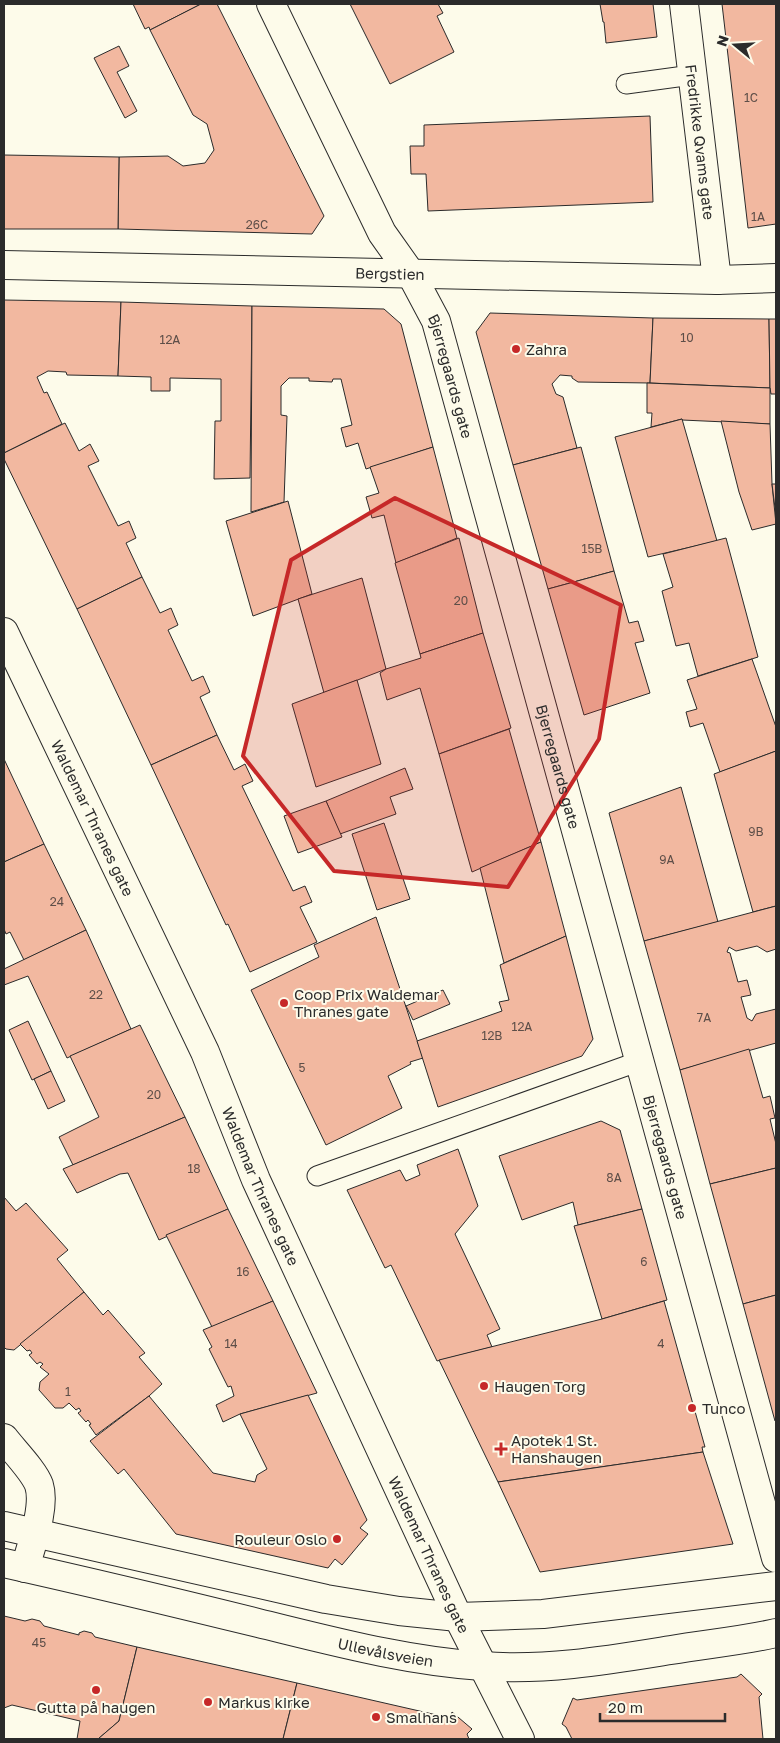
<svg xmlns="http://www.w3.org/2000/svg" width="780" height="1743" viewBox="0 0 780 1743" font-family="'Golos Text',sans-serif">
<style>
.building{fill:#f2b8a0;stroke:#2b2b2b}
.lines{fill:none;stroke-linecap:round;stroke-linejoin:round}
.service-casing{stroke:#2b2b2b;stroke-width:21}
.minor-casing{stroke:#2b2b2b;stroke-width:30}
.tertiary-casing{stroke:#2b2b2b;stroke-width:30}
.secondary-casing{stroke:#2b2b2b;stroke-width:30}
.service{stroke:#fdfbea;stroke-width:19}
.minor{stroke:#fdfbea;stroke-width:28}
.tertiary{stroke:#fdfbea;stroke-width:28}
.secondary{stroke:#fdfbea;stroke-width:28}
.marked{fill:#c62828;fill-opacity:0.2;stroke:#c62828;stroke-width:4;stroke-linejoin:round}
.poi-dot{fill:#c62828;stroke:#fdfbea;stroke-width:2}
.labels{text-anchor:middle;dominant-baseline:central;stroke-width:4;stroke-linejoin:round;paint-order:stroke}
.number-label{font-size:12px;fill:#5d4e48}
.street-label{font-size:15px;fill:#2b2b2b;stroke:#fdfbea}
.poi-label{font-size:15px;fill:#2b2b2b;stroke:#fdfbea;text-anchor:start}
</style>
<rect width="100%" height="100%" fill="#fdfbea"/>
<!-- building -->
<g class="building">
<path d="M133,4h68l-51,26 -1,-3 -4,2z"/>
<path d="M201,4h16l107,212 -12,18 -194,-5 1,-72 49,-1 15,10 22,-3 9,-13 -7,-26 -14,-9 -43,-85z"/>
<path d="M350,4h88l5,9 -6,3 17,36 -64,32z"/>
<path d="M600,4h53l4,33 -51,6 -2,-21h-1z"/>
<path d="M722,4h54v220l-28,4z"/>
<path d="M119,46l10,20 -12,6 20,39 -12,7 -31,-60z"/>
<path d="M650,116l3,86 -225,9 -2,-37h-15l-1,-28h14v-21z"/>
<path d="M4,155l115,2 -1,72h-114z"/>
<path d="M4,300l117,2 -3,74 -51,-1 -1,-3 -18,-1 -11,6 7,16 3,-1 15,32 -58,29z"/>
<path d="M121,302l131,4 -2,172 -36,1 1,-58h6v-42l-51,-1v13h-19v-14l-33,-1z"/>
<path d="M252,306l132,3 17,15 32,123 -67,22 -8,-26 -12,4 -5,-19 11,-3 -11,-46h-8l-1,3 -23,-1v-3h-20l-8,8v29l6,1 -3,86 -33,10z"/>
<path d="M490,313l163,5 -3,65 -72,-1 -6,-4v-2l-12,-1 -8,9 4,10 7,3 14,51 -64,17 -37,-133z"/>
<path d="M653,318l116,1 1,69 -120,-5z"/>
<path d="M769,319h7v75h-5l-1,-6z"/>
<path d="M647,383l123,5v36l-88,-4v-1l-31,8 1,-14h-5z"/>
<path d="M682,419l35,122 -69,16 -33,-120z"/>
<path d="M721,421l49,3 2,60 4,40 -24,6 -13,-38z"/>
<path d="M65,423l14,28 11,-7 9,17 -11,5 30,60 11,-5 7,17 -10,5 16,34 -65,32 -73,-150v-6z"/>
<path d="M433,447l24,91 -61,25 -12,-48 -12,3 -6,-21 13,-4 -9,-26z"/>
<path d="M581,447l33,124 -66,18 -35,-124z"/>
<path d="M772,484h4v43v-11z"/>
<path d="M288,501l24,93 -59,22 -27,-95z"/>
<path d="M459,538l24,95 -63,21 -25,-91z"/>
<path d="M726,538l32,119 -60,19 -9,-33 -13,3 -14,-55 11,-4 -10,-33z"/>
<path d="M614,571l15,52 9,-2 6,20 -9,2 15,50 -66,22 -36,-126z"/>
<path d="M142,577l18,36 11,-5 7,17 -10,5 24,51 11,-5 7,16 -10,5 17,38 -66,30 -74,-156z"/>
<path d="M362,578l24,91 -62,24 -26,-94z"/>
<path d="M483,633l28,95 -72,26 -19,-66 -33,12 -7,-27 6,-4 35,-11 -1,-4z"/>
<path d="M752,659l24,68v24l-56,21 -17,-49 -13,4 -4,-15 11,-3 -10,-29z"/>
<path d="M357,680l24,84 -65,23 -24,-83z"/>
<path d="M509,729l32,113 -69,30 -33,-118z"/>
<path d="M217,735l17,35 11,-6 8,17 -11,5 51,105 12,-5 7,16 -12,5 17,35 -67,30 -22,-48 -2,1 -75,-160z"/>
<path d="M776,751v155l-23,6 -39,-138z"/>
<path d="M4,759l40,85 -40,18z"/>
<path d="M405,768l8,21 -23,8 6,17 -56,20 -14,-33z"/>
<path d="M681,787l37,135 -74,19 -35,-128z"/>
<path d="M326,801l16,36 -44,16 -14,-37z"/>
<path d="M384,823l26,76 -33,11 -25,-76z"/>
<path d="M541,842l25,94 -62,27 -24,-95z"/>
<path d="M44,844l42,86 -62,30 -14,-28 -4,2 -2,-5v-67z"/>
<path d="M776,906v43l-9,3 -10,-6 -21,5 -7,-4 -2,5 3,1 8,29 9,-2 4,15 -10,2 6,21 5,3 4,-7 20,-5v34l-96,27 -36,-129z"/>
<path d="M376,917l47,141 -13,4 1,2 -23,12 14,32 -76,37 -75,-155 68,-33 -5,-12z"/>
<path d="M86,930l45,99 -64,29 -39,-82 -24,9v-16z"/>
<path d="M566,936l27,103 -11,17 -144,51 -21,-66 85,-30 -3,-9 10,-2 -9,-35z"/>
<path d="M443,990l7,14 -37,16 -7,-14z"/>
<path d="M28,1021l23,50 -19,9 -23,-50z"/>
<path d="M140,1025l45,92 -112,48 -14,-28 40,-20 -29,-61z"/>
<path d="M749,1049l14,49 7,-2 5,22 -5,1 6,25v24l-66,16 -30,-114z"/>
<path d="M51,1071l14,30 -17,8 -14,-30z"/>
<path d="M185,1117l43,92 -69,31 -31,-67 -8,1 -43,19 -14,-24z"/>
<path d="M601,1121l19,9 22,79 -64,16 -5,-23 -51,18 -23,-64z"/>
<path d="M458,1149l20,57 -23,28 45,95 -13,6 5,12 -55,14 -46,-96 -6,3 -38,-78 53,-20 6,11 14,-6 -3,-10z"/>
<path d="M776,1168v127l-33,9 -33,-120z"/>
<path d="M4,1197l12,14 10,-8 42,47 -11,9 27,33 -70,58 -8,-1 -2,-2z"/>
<path d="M228,1209l45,92 -61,26 -46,-92z"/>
<path d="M642,1209l25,91 -65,19 -28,-93z"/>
<path d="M84,1292l19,23 5,-5 37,43 -6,4 23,27 -13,12 -53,39 -7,-10 2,-1 -3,-4 -2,2 -8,-9 3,-2 -2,-3 -3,2 -7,-7 -6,5h-8l-16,-18 1,-8 9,-8 -9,-7 3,-3 -3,-2 -3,2 -8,-9 3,-2 -2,-3 -3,1 -7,-7z"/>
<path d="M776,1295v126h-1l-32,-117z"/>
<path d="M273,1301l44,92 -77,21 -17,8 -7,-17 18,-9 -3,-10 -3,1 -19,-38 3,-2 -9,-17z"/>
<path d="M664,1301l41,146h-3l1,5 -205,30 -59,-122 163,-41z"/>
<path d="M308,1395l59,125 -7,8 8,6 -26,31 -7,-6 -7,9 -152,-34 -52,-65 -6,5 -28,-33 59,-45 64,77 42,9 2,-7 10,-6 -27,-55z"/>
<path d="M703,1452l30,92 -193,28 -42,-90z"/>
<path d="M4,1616l21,5 7,-2 8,2 4,5 35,9v-2l5,-2 8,2 3,4 42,10 -18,74 -21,18h-21l3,-18 -68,-16 -8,3z"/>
<path d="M137,1647l160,36 -14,56h-185l21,-18z"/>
<path d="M741,1674l21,20 -3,3 4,42h-191l-6,-12 -4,-3 11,-26 4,2 160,-23z"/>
<path d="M297,1683l153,35 2,-6 20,17 -5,5 2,5h-186z"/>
</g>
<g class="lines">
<!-- service casing -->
<g class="service-casing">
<g id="service">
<path d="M626,84l66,-9"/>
<path d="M317,1176l323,-115"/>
</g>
</g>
<!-- minor casing -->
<g class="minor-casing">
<g id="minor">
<path id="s1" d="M271,4l111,229 29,41 25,47 340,1237"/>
<path id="s2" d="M684,4l33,276"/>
<path id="s3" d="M4,265l713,15 59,-2"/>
<path d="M4,1438c9,12 30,33 35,47 7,22 -8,61 -14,83"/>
</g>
</g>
<!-- tertiary casing -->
<g class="tertiary-casing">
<g id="tertiary">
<path id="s4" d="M4,632l201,420 51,128 202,437 62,122"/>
</g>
</g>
<!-- secondary casing -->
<g class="secondary-casing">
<g id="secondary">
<path d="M4,1526l322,73 73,12 59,6 85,-3 233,-28"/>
<path id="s5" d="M4,1563c85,19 169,39 254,60 74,18 148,38 224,43 64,5 127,-6 189,-16 35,-6 70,-9 105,-17"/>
</g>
</g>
<!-- service -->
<use href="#service" class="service"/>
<!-- minor -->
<use href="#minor" class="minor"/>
<!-- tertiary -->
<use href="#tertiary" class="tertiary"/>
<!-- secondary -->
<use href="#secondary" class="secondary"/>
</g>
<!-- marked area -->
<path class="marked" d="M395,498l226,107 -22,134 -91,148 -174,-16 -91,-115 48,-196z"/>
<!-- markers -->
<g class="poi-dot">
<circle cx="516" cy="349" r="5"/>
<circle cx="284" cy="1003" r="5"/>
<circle cx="484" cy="1386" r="5"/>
<circle cx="692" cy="1408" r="5"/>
<path d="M498.5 1441.5h5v5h5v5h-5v5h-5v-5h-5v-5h5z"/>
<circle cx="337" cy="1539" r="5"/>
<circle cx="96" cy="1690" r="5"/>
<circle cx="208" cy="1702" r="5"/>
<circle cx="376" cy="1717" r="5"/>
</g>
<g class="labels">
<!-- number labels -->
<g class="number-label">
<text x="751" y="97">1C</text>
<text x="758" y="216">1A</text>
<text x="257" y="224">26C</text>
<text x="687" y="337">10</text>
<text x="170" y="339">12A</text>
<text x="592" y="548">15B</text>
<text x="461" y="600">20</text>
<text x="756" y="831">9B</text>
<text x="667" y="859">9A</text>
<text x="57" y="901">24</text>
<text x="96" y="994">22</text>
<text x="704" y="1017">7A</text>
<text x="522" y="1026">12A</text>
<text x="492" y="1035">12B</text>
<text x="302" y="1067">5</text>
<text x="154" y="1094">20</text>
<text x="194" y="1168">18</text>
<text x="614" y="1177">8A</text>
<text x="644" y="1261">6</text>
<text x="243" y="1271">16</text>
<text x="231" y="1343">14</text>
<text x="661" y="1343">4</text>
<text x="68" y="1391">1</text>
<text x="39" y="1642">45</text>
</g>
<!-- street labels -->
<g class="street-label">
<text stroke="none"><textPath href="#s2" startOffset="139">Fredrikke Qvams gate</textPath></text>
<text stroke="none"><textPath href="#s3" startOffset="386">Bergstien</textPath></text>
<text stroke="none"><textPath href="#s1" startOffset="415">Bjerregaards gate</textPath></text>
<text stroke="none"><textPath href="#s1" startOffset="820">Bjerregaards gate</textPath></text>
<text stroke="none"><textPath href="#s4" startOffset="206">Waldemar Thranes gate</textPath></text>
<text stroke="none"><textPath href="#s1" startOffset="1225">Bjerregaards gate</textPath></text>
<text stroke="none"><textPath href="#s4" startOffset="611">Waldemar Thranes gate</textPath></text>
<text stroke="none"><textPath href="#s4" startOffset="1016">Waldemar Thranes gate</textPath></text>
<text stroke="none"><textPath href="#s5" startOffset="392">Ullevålsveien</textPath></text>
</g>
<!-- poi labels -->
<g class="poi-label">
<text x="526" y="349">Zahra</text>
<text x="294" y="994">Coop Prix Waldemar<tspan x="294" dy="17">Thranes gate</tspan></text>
<text x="494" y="1386">Haugen Torg</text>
<text x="702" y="1408">Tunco</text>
<text x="511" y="1440">Apotek 1 St.<tspan x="511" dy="17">Hanshaugen</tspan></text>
<text x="327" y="1539" text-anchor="end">Rouleur Oslo</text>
<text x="218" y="1702">Markus kirke</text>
<text x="96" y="1707" text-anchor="middle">Gutta på haugen</text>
<text x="386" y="1717">Smalhans</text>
</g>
</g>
<!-- border -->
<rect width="780" height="1743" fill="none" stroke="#2b2b2b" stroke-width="10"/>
<!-- north arrow -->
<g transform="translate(735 45) rotate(288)" stroke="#fdfbea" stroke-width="4" paint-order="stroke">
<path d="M0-4L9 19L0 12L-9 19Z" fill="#2b2b2b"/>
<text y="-8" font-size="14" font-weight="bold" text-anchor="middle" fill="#2b2b2b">N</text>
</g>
<!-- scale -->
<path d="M600 1713v8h125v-8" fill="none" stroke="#2b2b2b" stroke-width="2.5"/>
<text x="608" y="1713" font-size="15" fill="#2b2b2b" stroke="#fdfbea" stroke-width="4" paint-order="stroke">20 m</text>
</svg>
